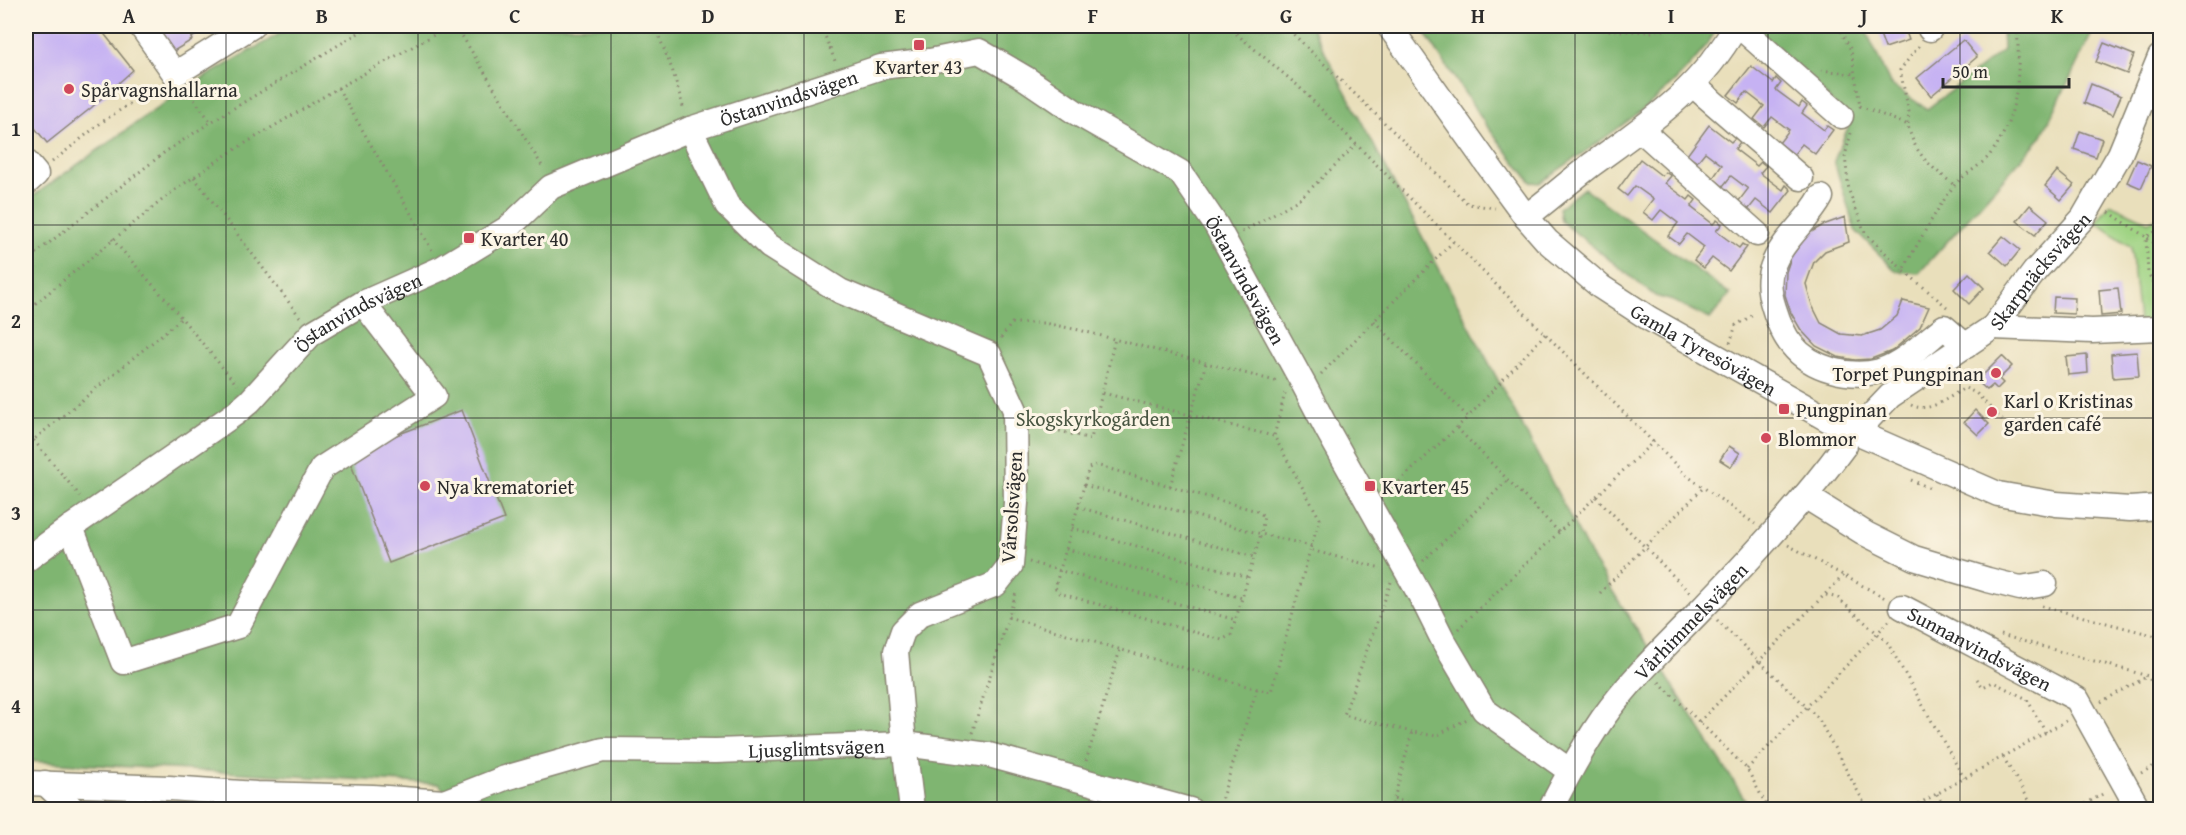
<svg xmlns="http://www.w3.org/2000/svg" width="2186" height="835" viewBox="0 0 2186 835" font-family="'Gentium Book Plus',serif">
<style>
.green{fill:#9fd383;stroke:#657f57;stroke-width:1.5}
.forest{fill:#7fb571;stroke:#55704e;stroke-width:1.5}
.building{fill:#c6b2f3}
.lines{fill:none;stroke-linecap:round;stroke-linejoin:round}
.minor-casing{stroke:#8a8573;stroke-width:27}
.path{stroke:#8a8573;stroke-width:3;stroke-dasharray:1.5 4.5;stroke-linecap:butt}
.minor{stroke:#fff;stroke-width:24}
.grid{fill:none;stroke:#2b2b2b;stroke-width:1.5;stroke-opacity:0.55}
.poi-dot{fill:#d1495b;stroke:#fcf5e5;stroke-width:2}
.labels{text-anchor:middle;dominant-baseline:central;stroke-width:6;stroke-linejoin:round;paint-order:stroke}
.poi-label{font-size:20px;fill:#2b2b2b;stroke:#fcf5e5;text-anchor:start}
.street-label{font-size:20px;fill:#2b2b2b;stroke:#fcf5e5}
.park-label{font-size:20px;fill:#485541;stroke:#fcf5e5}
.neatline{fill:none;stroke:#2b2b2b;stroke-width:2}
.grid-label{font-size:20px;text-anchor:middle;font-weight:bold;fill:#2b2b2b}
</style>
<rect width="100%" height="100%" fill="#fcf5e5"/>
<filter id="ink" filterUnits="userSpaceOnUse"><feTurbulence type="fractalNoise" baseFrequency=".0167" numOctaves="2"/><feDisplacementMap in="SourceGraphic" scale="12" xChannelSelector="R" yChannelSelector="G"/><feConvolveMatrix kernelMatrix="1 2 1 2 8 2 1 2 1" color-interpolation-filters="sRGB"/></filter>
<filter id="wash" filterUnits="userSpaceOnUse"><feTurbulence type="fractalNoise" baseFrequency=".008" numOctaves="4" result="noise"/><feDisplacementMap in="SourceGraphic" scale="24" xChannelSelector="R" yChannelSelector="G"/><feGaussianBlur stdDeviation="1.35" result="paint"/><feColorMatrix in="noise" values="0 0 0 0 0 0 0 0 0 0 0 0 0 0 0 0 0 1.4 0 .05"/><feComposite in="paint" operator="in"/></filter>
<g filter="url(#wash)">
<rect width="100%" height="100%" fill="#e9dfbb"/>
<!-- green -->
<path class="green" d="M2110,204l39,18 11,-5v104l-21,1 -8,-75 -35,-25z"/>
<!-- forest -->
<g class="forest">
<path d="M293,26h1018l283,536 157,247 -1293,1 -19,-26 -413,-23v-560l160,-113z"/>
<path d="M1420,26h299c-7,10 -13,21 -21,30 -41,51 -105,89 -158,127l-9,-1 -45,-57z"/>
<path d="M1754,26h110l26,58 37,25 76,-59 -1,-24h91l2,1 -54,110 -122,136 -23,-2 -41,-41 -21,-69 17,-41z"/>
<path d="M1584,188l146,106 -20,25 -37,-18 -18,-5 -94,-75 -2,-13z"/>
</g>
<g id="blocks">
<!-- building -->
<g class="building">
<path d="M26,26h72l35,44 -42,38 -44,35 -21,-26z"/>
<path d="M171,26h22l5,8 -7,4 1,2 -20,12 -12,-19z"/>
<path d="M1877,26h27l5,14 -24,8z"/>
<path d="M1963,40l14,17 -46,39 -14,-18z"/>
<path d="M2104,43l30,12 -7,19 -31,-12z"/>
<path d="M1751,66l22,17 3,-5 5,5 -5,7 23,17 3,-5 5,4 -5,7 22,17 3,-4 6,4 -18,24 -13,-10 -8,10 -15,-11 10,-13 -17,-13 -8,10 -10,-8 10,-13 -18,-14 -8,11 -10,-8z"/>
<path d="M2091,84l30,12 -8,19 -29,-12z"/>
<path d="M1709,125l22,17 4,-4 5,4 -5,7 22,17 4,-4 5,4 -6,7 23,17 3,-5 5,5 -18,23 -17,-13 -8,10 -10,-8 10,-13 -17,-13 -8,10 -10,-8 9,-13 -17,-13 -8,10 -10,-7z"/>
<path d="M2080,131l22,8 -6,18 -22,-8z"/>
<path d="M1640,159l22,17 3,-4 6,4 -6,7 23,17 3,-4 5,4 -5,7 22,17 4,-4 5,4 -6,7 23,17 3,-4 5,3 -18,24 -17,-13 -8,10 -10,-8 10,-13 -17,-13 -8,10 -11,-8 10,-13 -17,-13 -8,10 -10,-8 10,-13 -18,-13 -8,10 -9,-7z"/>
<path d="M2137,160l14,6 -10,22 -14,-6z"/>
<path d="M2057,171l17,14 -13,15 -16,-14z"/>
<path d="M2030,205l18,15 -13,15 -18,-14z"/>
<path d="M1845,217l4,25 -24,9 -11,11 -8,22 6,21 9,18 20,11 21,2 18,-6 17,-14 6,-15 26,6 -9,20 -28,24 -21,8 -16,1 -17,-3 -22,-11 -15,-16 -10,-17 -6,-18 1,-23 5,-15 17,-23 15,-9z"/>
<path d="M2003,236l17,14 -13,16 -17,-15z"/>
<path d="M1969,273l15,15 -15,16 -15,-15z"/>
<path d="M2118,288l3,26 -20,2 -2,-26z"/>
<path d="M2054,297l21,1 -1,16 -21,-1z"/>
<path d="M2137,352l2,24 -26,2 -2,-24z"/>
<path d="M2087,355l1,18 -20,2 -2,-18z"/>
<path d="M2002,356l10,10 -13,13 4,4 -6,6 -4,-4 -6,5 -10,-9z"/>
<path d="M462,410l42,109 -115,44 -42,-109z"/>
<path d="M1975,410l14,14 -11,11 -14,-13z"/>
<path d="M1729,446l11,7 -9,14 -11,-7z"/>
<path d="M150,803l43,4v3h-52l3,-5z"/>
</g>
</g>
</g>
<g filter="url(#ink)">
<use href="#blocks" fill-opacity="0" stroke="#8a8573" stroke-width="1.5"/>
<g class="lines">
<!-- minor casing -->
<g class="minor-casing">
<g id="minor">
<path d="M141,26l34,48 77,-48"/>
<path id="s1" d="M1389,26l104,146 33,45 21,24 54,46 49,32 179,101 169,74 58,10 74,5 30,-2"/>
<path d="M1739,26l102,90"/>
<path d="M1929,26l1,3"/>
<path d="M1693,85l108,93"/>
<path d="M690,129l37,76 42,41 71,45 149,63 26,56 1,93 -5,62 -15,19 -76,30 -17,17 -7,20 8,93 8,66"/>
<path d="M1641,130l116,104"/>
<path d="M26,162l10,12 -10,9"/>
<path d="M1821,197c-13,25 -40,43 -49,71 -5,13 -2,28 2,40 4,13 9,27 18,37 19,24 58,34 88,26 24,-8 44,-28 64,-44l22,19"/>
<path d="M1526,217c22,-17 43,-35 65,-52 58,-42 109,-75 145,-139"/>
<path d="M1993,327l99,4 68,-3"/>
<path id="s2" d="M1855,433l35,-37 103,-69 42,-56 48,-53 37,-64 40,-97"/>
<path d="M1805,496l61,38 48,24 74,22 32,8 25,-4"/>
<path d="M71,527l52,135 115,-36 84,-158 112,-72 -71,-93"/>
<path id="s3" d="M26,560l45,-33 165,-114 14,-12 62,-68 51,-30 79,-35 66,-40 43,-41 139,-58 152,-49 39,-13 49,-6 49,-10 46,27 50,34 105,60 36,53 88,160 24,46 96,171 20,40 40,68 86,61"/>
<path id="s4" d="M1902,607l175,92 62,111"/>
<path d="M26,783l143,5 87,6 117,3 71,5 5,8"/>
<path d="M45,783l29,27"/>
<path id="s5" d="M444,802l61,-24 98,-28 113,1 188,-7 85,11 201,55"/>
<path id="s6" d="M1550,810c16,-32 33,-63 53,-92 27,-38 62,-71 95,-105 52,-54 103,-108 147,-168"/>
</g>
</g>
<!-- path -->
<g class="path">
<path d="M456,26l88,143"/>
<path d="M655,26l18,46 11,38"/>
<path d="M821,26l14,35"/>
<path d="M1227,26l70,59 389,390 69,49"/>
<path d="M1285,26l183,178 27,4"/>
<path d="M1543,26l7,2 100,4 42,-6"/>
<path d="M1838,26l13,24 9,56 48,19c7,31 23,41 46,60"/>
<path d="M1821,70l34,4"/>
<path d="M338,88l94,162"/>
<path d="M187,90l24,32"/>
<path d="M1908,124l1,-12 -9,-42 19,-24"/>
<path d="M1851,133l-6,23 4,35 16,42 38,37"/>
<path d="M52,162l50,-40 56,-37"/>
<path d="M194,177l106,140"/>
<path d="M2109,212l37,25 2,36 12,20"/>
<path d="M2160,229l-14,8 14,10"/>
<path d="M1242,232l59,-34 55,-53"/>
<path d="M112,239l57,64 68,82"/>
<path d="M26,261l139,-109 46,-30 159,-96"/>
<path d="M1947,307l-44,-37c16,-28 31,-57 50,-83 9,-12 25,-19 35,-30 32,-39 32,-84 29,-131"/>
<path d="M26,311l146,-119 57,-39 109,-65 112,-62"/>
<path d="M1374,321l94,96 78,-84"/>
<path d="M1001,338l11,-15h32l35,7 200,52"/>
<path d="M1730,343l6,-18 19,-11"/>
<path d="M1321,374l132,-132"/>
<path d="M1103,393l170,43"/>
<path d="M1285,393l-11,43 46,83 -10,31 71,18"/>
<path d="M1911,405c20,9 37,-8 54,-17l11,5 27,28"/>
<path d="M1036,425l55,14 24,-100"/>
<path d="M1457,428l102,104"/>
<path d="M26,431l54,65"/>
<path d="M26,446l156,-128"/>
<path d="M1911,480l21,9"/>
<path d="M1084,485l177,49 -30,101 -9,5 -163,-47 -4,-6 34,-119 7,-3 161,46 7,5 -3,18 51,12"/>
<path d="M1170,486l36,-123"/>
<path d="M1386,494l82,-77"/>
<path d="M1596,497l95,97"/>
<path d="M1078,507l176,50"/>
<path d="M1072,528l176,49"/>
<path d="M1788,545l97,53"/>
<path d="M1066,549l176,49"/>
<path d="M1423,561l85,-81"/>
<path d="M1029,562l207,58"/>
<path d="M1391,582l-47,133 68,17"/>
<path d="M1600,593l104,-106"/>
<path d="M1826,595l12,3 49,44 77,136"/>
<path d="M2042,606l118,31"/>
<path d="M1008,617l249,72"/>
<path d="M1717,620l101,98 50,92"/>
<path d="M1458,629l196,-188"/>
<path d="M2001,635l147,41 12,22"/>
<path d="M1977,679l6,8 10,-5 34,17 19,34"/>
<path d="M1659,682l88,87 22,41"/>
<path d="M2101,702l47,-26"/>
<path d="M1699,722l144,-146"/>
<path d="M972,733l44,-140"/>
<path d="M2003,757l32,53"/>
<path d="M1086,761l34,-111"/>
<path d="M1747,769l143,-149"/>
<path d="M2141,773l19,-10"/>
<path d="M1937,794l9,16"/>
<path d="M1394,799l39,11"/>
<path d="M1076,810l1,-11"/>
<path d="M1218,810l39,-121 14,3 39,-142"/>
<path d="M1391,810l21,-78 24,4 31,-17"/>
<path d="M1908,810l158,-89"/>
<path d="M2075,810l31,-18"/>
</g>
<!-- minor -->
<use href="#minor" class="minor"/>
</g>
</g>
<!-- grid -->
<path class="grid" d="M226,26v784M418,26v784M611,26v784M804,26v784M997,26v784M1189,26v784M1382,26v784M1575,26v784M1768,26v784M1960,26v784M26,225h2134M26,418h2134M26,610h2134"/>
<!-- markers -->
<g class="poi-dot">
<rect x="913" y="39" width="12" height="12" rx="3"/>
<circle cx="69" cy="89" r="6"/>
<rect x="463" y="232" width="12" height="12" rx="3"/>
<circle cx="1996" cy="373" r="6"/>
<rect x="1778" y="403" width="12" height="12" rx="3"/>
<circle cx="1992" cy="412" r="6"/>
<circle cx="1766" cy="438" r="6"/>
<circle cx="425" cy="486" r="6"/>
<rect x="1364" y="480" width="12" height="12" rx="3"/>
</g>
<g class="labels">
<!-- poi labels -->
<g class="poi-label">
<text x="919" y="66" text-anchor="middle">Kvarter 43</text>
<text x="81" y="89">Spårvagnshallarna</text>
<text x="481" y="238">Kvarter 40</text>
<text x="1984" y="373" text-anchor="end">Torpet Pungpinan</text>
<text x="2004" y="400">Karl o Kristinas<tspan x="2004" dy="23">garden café</tspan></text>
<text x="1796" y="409">Pungpinan</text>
<text x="1778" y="438">Blommor</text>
<text x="437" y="486">Nya krematoriet</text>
<text x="1382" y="486">Kvarter 45</text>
</g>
<!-- street labels -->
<g class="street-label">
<text stroke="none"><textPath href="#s3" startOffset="903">Östanvindsvägen</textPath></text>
<text stroke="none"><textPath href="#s2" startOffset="248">Skarpnäcksvägen</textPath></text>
<text stroke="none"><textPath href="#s3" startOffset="1461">Östanvindsvägen</textPath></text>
<text stroke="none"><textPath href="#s3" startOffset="417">Östanvindsvägen</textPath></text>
<text stroke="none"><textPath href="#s1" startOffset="458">Gamla Tyresövägen</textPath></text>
<text transform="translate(1011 507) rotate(-86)">Vårsolsvägen</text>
<text stroke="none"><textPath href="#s6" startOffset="237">Vårhimmelsvägen</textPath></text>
<text stroke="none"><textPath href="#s4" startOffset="88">Sunnanvindsvägen</textPath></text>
<text stroke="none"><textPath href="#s5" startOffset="381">Ljusglimtsvägen</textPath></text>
</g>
<!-- park labels -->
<g class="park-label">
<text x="1093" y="418">Skogskyrkogården</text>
</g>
</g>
<!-- margin -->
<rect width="2186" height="835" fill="none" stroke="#fcf5e5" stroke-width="66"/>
<!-- scale -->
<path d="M1943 78v9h126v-9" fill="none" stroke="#2b2b2b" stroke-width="3"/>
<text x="1952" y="78" font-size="18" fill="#2b2b2b" stroke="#fcf5e5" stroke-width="4.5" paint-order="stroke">50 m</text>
<rect x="33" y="33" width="2120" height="769" class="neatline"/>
<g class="grid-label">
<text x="129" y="23">A</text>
<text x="322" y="23">B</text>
<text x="515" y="23">C</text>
<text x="708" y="23">D</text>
<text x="900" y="23">E</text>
<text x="1093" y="23">F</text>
<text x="1286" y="23">G</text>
<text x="1478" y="23">H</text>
<text x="1671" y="23">I</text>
<text x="1864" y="23">J</text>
<text x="2057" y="23">K</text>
<text x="16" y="136">1</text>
<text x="16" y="328">2</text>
<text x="16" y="520">3</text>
<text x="16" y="713">4</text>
</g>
</svg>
